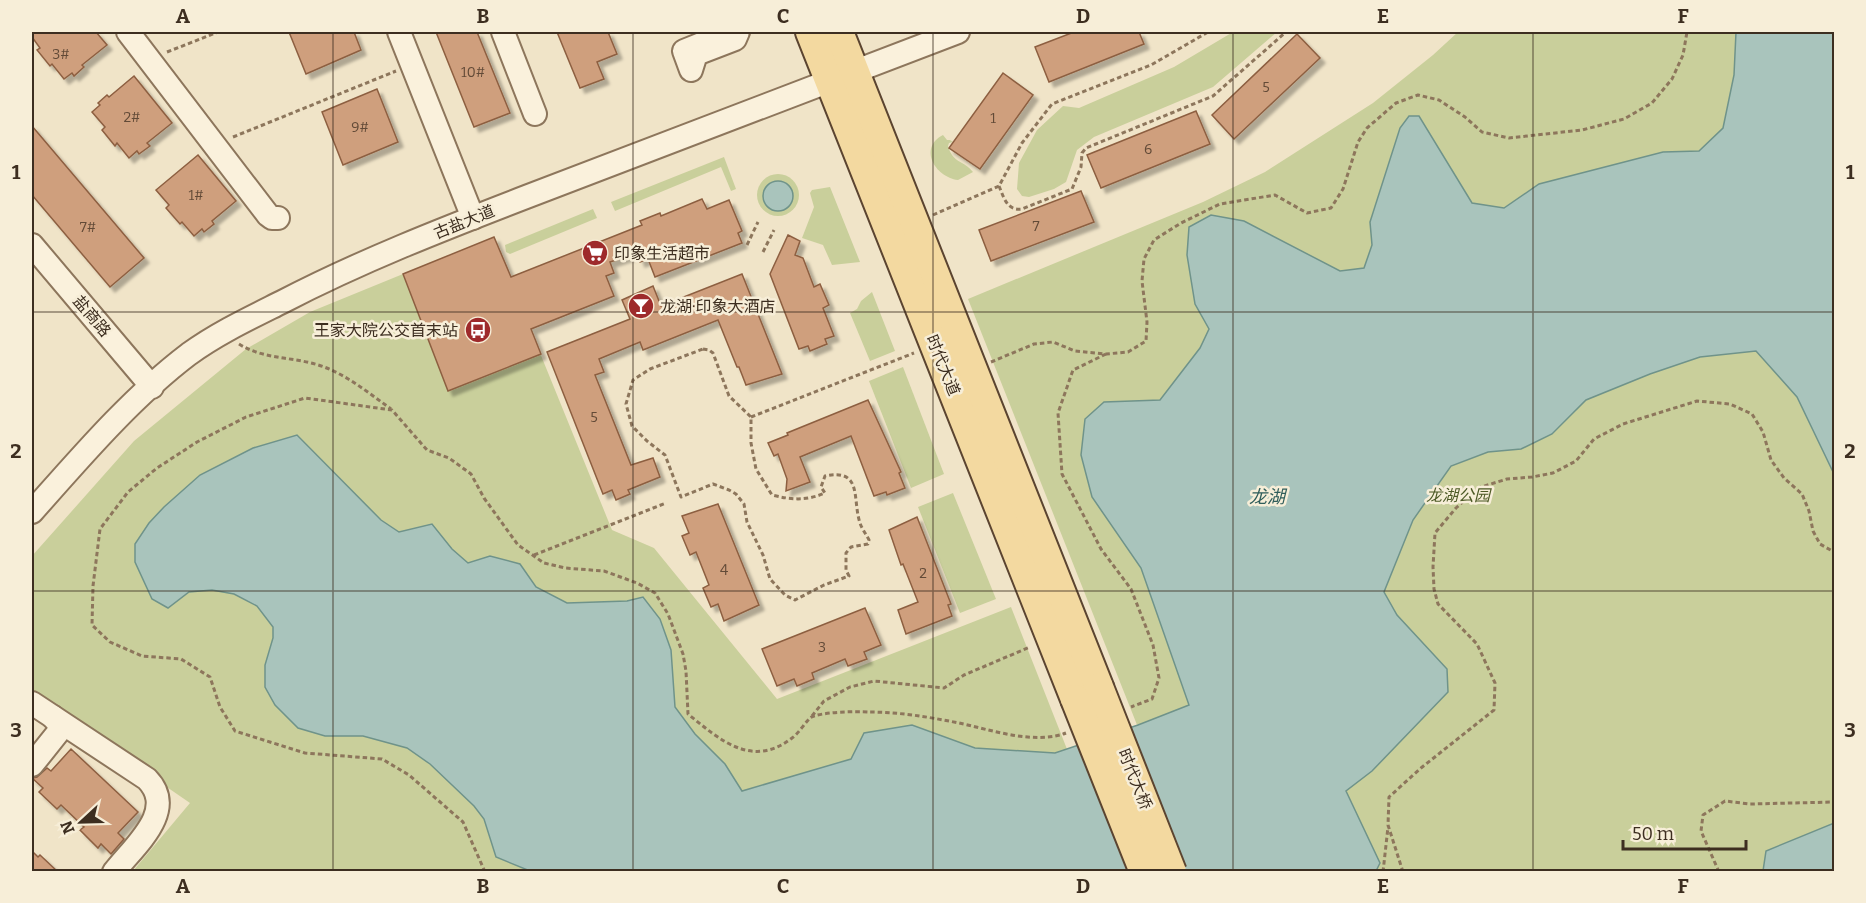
<svg xmlns="http://www.w3.org/2000/svg" width="1866" height="903" viewBox="0 0 1866 903" font-family="Bitter,'Noto Sans SC',serif">
<style>
.green{fill:#c9cf9b}
.water{fill:#a9c4bc;stroke:#6f938a;stroke-width:1.5}
.building{fill:#cf9f7d;stroke:#8d5f41;stroke-width:1.5;filter:url(#shadow)}
.lines{fill:none;stroke-linecap:round;stroke-linejoin:round}
.minor-casing{stroke:#8d765c;stroke-width:26}
.major-casing{stroke:#5b4430;stroke-width:32}
.path{stroke:#8d765c;stroke-width:3;stroke-dasharray:4.5 3;stroke-linecap:butt}
.minor{stroke:#faf1dc;stroke-width:22}
.major{stroke:#f3d9a0;stroke-width:28}
.major-bridge-casing{stroke:#5b4430;stroke-width:32;stroke-linecap:butt}
.major-bridge{stroke:#f3d9a0;stroke-width:28}
.grid{fill:none;stroke:#3d2e20;stroke-width:1.5;stroke-opacity:0.55}
.labels{text-anchor:middle;dominant-baseline:central;stroke-width:5;stroke-linejoin:round;paint-order:stroke}
.number-label{font-size:14px;fill:#624a37}
.street-label{font-size:16px;fill:#3d2e20;stroke:#f7eed8}
.poi-label{font-size:16px;fill:#3d2e20;stroke:#f7eed8;text-anchor:start}
.park-label{font-size:16px;font-style:italic;fill:#4d5a26;stroke:#f7eed8}
.water-label{font-size:18px;font-style:italic;fill:#2f5d5a;stroke:#f7eed8}
.neatline{fill:none;stroke:#3d2e20;stroke-width:2}
.grid-label{font-size:20px;text-anchor:middle;font-weight:bold;fill:#3d2e20}
</style>
<defs>
<filter id="shadow"><feDropShadow dx="5" dy="5" stdDeviation="1.5" flood-color="#0004"/></filter>
</defs>
<rect width="100%" height="100%" fill="#f0e4c8"/>
<!-- green -->
<g class="green">
<path d="M1233,32h44l-64,55 -119,50 -17,13 -11,32 -12,7 -25,8 -7,-1 -5,-7 2,-26 18,-33 26,-24 16,2 95,-41z"/>
<path d="M1458,32h376v839h-639l-227,-572 235,-97 62,-30 108,-69 60,-48z"/>
<path d="M943,135l4,5h3l3,2 -4,1 -1,3c5,18 16,14 25,26l-15,8c-23,-3 -40,-32 -15,-45z"/>
<path d="M724,157l12,32 -5,2 -10,-24 -106,44 -4,-9z"/>
<circle cx="778" cy="195" r="21"/>
<path d="M830,187l30,75 -28,3 -9,-20 -21,-7 12,-31 -4,-14 2,-3z"/>
<path d="M593,209l4,9 -87,36 -4,-2 -1,-7z"/>
<path d="M403,274l45,117 92,-38 72,177 42,18 123,151 234,-92 104,264h-982l57,-68 -158,-109v-138l102,-115 112,-92 64,-37z"/>
<path d="M872,292l23,59 -25,10 -20,-48 7,-4 4,-8z"/>
<path d="M903,367l41,107 -33,14 -42,-107z"/>
<path d="M953,493l43,106 -36,14 -42,-106z"/>
</g>
<!-- water -->
<g class="water">
<path d="M1736,32h98v442l-37,-77 -41,-46 -56,6 -50,17 -64,26 -34,34 -31,15 -33,3 -37,14 -38,54 -29,72 13,23 50,54 1,23 -76,79 -26,20 34,72 -4,8h-846l-34,-14 -12,-38 -10,-13 -44,-42 -23,-16 -44,-12h-38l-27,-8 -23,-23 -10,-18v-22l8,-27v-11l-16,-21 -23,-12 -22,-4 -23,2 -21,16 -16,-9 -17,-37v-18l14,-21 15,-16 36,-32 53,-27 44,-13 84,85 18,12 33,-8 20,25 16,14 22,-7 30,8 16,23 31,16 60,-2 16,-4 17,22 11,31 4,57 20,27 30,30 17,27 109,-32 13,-26 48,-8 63,23 80,5 83,-28 51,-20 -48,-137 -49,-71 -11,-42 4,-36 19,-17 56,-2 40,-52 9,-19 -14,-25 -8,-49 2,-28 22,-12 33,6 96,50 24,-3 8,-23 -2,-23 30,-94 9,-12h10l53,87 32,5 35,-24 124,-32 36,-1 24,-23 11,-53z"/>
<circle cx="778" cy="196" r="15"/>
<path d="M1834,823v48h-71l3,-20z"/>
</g>
<!-- building -->
<g class="building">
<path d="M32,32h64l11,13 -25,20 2,2 -10,9 -2,-3 -8,6 -12,-15 -2,2 -13,-16 3,-2 -8,-11z"/>
<path d="M289,32h65l7,18 -55,24z"/>
<path d="M436,32h41l33,81 -36,14z"/>
<path d="M557,32h51l9,22 -20,8 7,17 -24,9z"/>
<path d="M1074,32h65l5,12 -95,38 -14,-35z"/>
<path d="M1297,34l23,24 -86,81 -22,-24z"/>
<path d="M1003,73l30,22 -53,74 -31,-21z"/>
<path d="M134,76l38,47 -25,20 3,3 -11,8 -2,-3 -8,7 -12,-15 -2,3 -13,-16 3,-3 -13,-15 8,-7 -2,-2 9,-8 2,2z"/>
<path d="M377,89l21,53 -55,23 -21,-53z"/>
<path d="M1196,111l14,33 -109,44 -14,-33z"/>
<path d="M32,126l112,132 -34,29 -78,-92z"/>
<path d="M198,155l38,46 -24,20 2,3 -10,8 -2,-3 -8,7 -12,-14 -2,2 -14,-16 3,-3 -13,-15z"/>
<path d="M1081,191l13,31 -103,39 -12,-31z"/>
<path d="M702,199l5,10 22,-9 13,31 -4,2 4,10 -87,34 -7,-18 -8,3 -3,-9 -27,9 4,11 -8,3 8,20 -83,33 10,25 -93,37 -45,-117 91,-37 17,40 131,-52 -2,-4 20,-8 1,3z"/>
<path d="M788,235l12,6 -5,14 8,3 11,29 6,-3 9,21 -6,3 11,28 -9,3 2,5 -17,7 -2,-5 -9,3 -29,-75z"/>
<path d="M742,274l40,100 -36,11 -7,-18h-2l-19,-47 -75,30 -3,-8 -41,17 5,13 -9,3 36,90 22,-7 7,19 -32,13 2,4 -14,6 -4,-10 -9,4 -56,-142 83,-33 -8,-19 31,-14 8,20z"/>
<path d="M868,400l33,72 -2,1 6,15 -18,7 -1,-3 -12,4 -23,-60 -51,21 10,25 -24,9 1,-12 -9,-25 -4,2 -6,-13 20,-8 -1,-2z"/>
<path d="M718,504l41,101 -35,16 -6,-17 -7,3 -8,-19 6,-3 -13,-33 -6,3 -8,-19 7,-3 -7,-17z"/>
<path d="M917,517l34,87 -3,1 4,11 -46,18 -8,-24 20,-8 -15,-38 -2,1 -12,-35z"/>
<path d="M865,608l16,37 -17,7 3,7 -19,7 -3,-7 -33,14 2,6 -17,7 -3,-7 -17,7 -15,-37z"/>
<path d="M71,749l67,63 -20,21 6,6 -13,15 -10,-10 -3,4 -18,-18 4,-3 -23,-22 -4,4 -18,-17 4,-4 -11,-10 5,-1 10,-9 4,3z"/>
<path d="M32,851l6,6 2,-2 18,17h-26z"/>
</g>
<g class="lines">
<!-- minor casing -->
<g class="minor-casing">
<g id="minor">
<path d="M128,32l140,183 4,3h6"/>
<path d="M399,32l74,186"/>
<path d="M503,32l32,82"/>
<path d="M731,32l-47,19 7,19 5,-16 39,-15 3,-7"/>
<path d="M32,245l120,142"/>
<path d="M32,512c48,-54 99,-114 157,-158 29,-21 61,-36 93,-52 79,-41 161,-73 244,-105 144,-54 288,-109 432,-165"/>
<path d="M32,703l115,76c31,32 -13,67 -33,93"/>
<path d="M32,765l28,-35 -1,-6 -6,-7"/>
</g>
</g>
<!-- major casing -->
<g class="major-casing">
<g id="major">
<path d="M810,32l265,667"/>
<path d="M839,32l260,655"/>
</g>
</g>
<!-- path -->
<g class="path">
<path d="M167,52l51,-20"/>
<path d="M233,137l163,-66"/>
<path d="M999,186c5,12 8,25 23,23l50,-20 9,-22 1,-14 4,-5 127,-52 73,-64"/>
<path d="M933,215l66,-29 23,-43 30,-39 99,-39 57,-33"/>
<path d="M747,245l11,-23"/>
<path d="M763,252l11,-22"/>
<path d="M239,344c22,14 48,13 72,19 30,7 55,28 80,46"/>
<path d="M703,349l6,1 4,3 16,43 22,21v26l5,26 16,26c20,5 34,6 53,-2l-4,-6 4,-11c38,-8 27,23 35,47 2,6 6,11 9,17l-1,4 -17,3 -5,6v17l3,6 -25,9 -29,15 -10,-5 -15,-16 -7,-24 -16,-33 -3,-18 -8,-10 -7,-4 -16,-6 -32,13 -16,-42 -18,-14 -15,-15 -6,-22 7,-24 17,-11z"/>
<path d="M1106,354l-33,16 -15,43 4,61 39,75 30,40 22,56 6,33 -7,21 -21,8"/>
<path d="M991,362l43,-18 19,-2 22,9 31,3 22,-2 18,-11 1,-19 -5,-41 2,-22 10,-19 27,-17 39,-19 55,-9 32,18 24,-5 12,-19 15,-47 9,-14 29,-25 22,-8 21,5 26,17 17,15 27,6 73,-8 42,-11 28,-16 20,-24 11,-24 4,-23"/>
<path d="M751,417l163,-64"/>
<path d="M534,555l132,-52"/>
<path d="M812,716l12,-15 26,-14 24,-6 70,7 20,-13 66,-28"/>
<path d="M485,872l-22,-50 -54,-47 -27,-16 -77,-6 -70,-22 -15,-24 -10,-30 -29,-18 -39,-3 -32,-14 -18,-17 1,-39 7,-57 28,-37 29,-24 40,-26 49,-25 59,-19 87,12 35,40 22,8 22,16 13,24 34,47 26,18 21,5 39,3 33,12 18,10 13,21 15,40 3,17 2,43c32,26 64,55 104,24 7,-5 12,-14 18,-20 7,-6 48,-7 59,-6 30,0 60,5 90,11 32,7 76,22 107,10"/>
<path d="M1383,872l5,-45"/>
<path d="M1403,872l-15,-47 1,-28 32,-29 73,-58 1,-27 -18,-39 -39,-40 -4,-15 -1,-22 2,-34 21,-25 22,-20 29,-9 25,-2 21,-4 23,-12 18,-22 29,-15 74,-23 33,3 22,10 11,18 8,28 13,18 18,16 7,17 4,20 7,13 14,8"/>
<path d="M1719,872l-18,-41 2,-16 22,-14 25,3 84,-2"/>
</g>
<!-- minor -->
<use href="#minor" class="minor"/>
<!-- major -->
<use href="#major" class="major"/>
<!-- major-bridge casing -->
<g class="major-bridge-casing">
<g id="major-bridge">
<path d="M1099,687l73,185"/>
<path d="M1075,699l69,173"/>
</g>
</g>
<!-- major-bridge -->
<use href="#major-bridge" class="major-bridge"/>
</g>
<!-- grid -->
<path class="grid" d="M333,32v840M633,32v840M933,32v840M1233,32v840M1533,32v840M32,312h1802M32,591h1802"/>
<!-- icons -->
<defs>
<g id="supermarket-disc" transform="scale(1.35)"><circle r="9.5" fill="#9e2a2b" stroke="#f7eed8"/><path d="M-6-5.5h2.5l.6 2H6L4.5 2H-2.5L-4.4-4H-6ZM-1.5 3.2a1.3 1.3 0 1 0 .1 0ZM3 3.2a1.3 1.3 0 1 0 .1 0Z" fill="#fff"/></g>
<g id="bar-disc" transform="scale(1.35)"><circle r="9.5" fill="#9e2a2b" stroke="#f7eed8"/><path d="M-6-5H6L.8 .8V4.5H3.5V6h-7V4.5H-.8V.8Z" fill="#fff"/></g>
<g id="bus-disc" transform="scale(1.35)"><circle r="9.5" fill="#9e2a2b" stroke="#f7eed8"/><path d="M-5-6H5V4H4V6H2V4H-2V6H-4V4H-5ZM-3.5-4V0h7V-4ZM-3.5 1.2v1.5H-2V1.2ZM2 1.2v1.5H3.5V1.2Z" fill="#fff"/></g>
</defs>
<g fill-rule="evenodd">
<use href="#supermarket-disc" x="595" y="253"/>
<use href="#bar-disc" x="641" y="306"/>
<use href="#bus-disc" x="478" y="330"/>
</g>
<g class="labels">
<!-- number labels -->
<g class="number-label">
<text x="61" y="54">3#</text>
<text x="473" y="72">10#</text>
<text x="1266" y="87">5</text>
<text x="132" y="117">2#</text>
<text x="993" y="118">1</text>
<text x="360" y="127">9#</text>
<text x="1148" y="149">6</text>
<text x="196" y="195">1#</text>
<text x="1036" y="226">7</text>
<text x="88" y="227">7#</text>
<text x="594" y="417">5</text>
<text x="724" y="570">4</text>
<text x="923" y="573">2</text>
<text x="822" y="647">3</text>
</g>
<!-- street labels -->
<g class="street-label">
<text transform="translate(464 222) rotate(-22)">古盐大道</text>
<text transform="translate(92 316) rotate(50)">盐商路</text>
<text transform="translate(943 365) rotate(68)">时代大道</text>
<text transform="translate(1135 779) rotate(68)">时代大桥</text>
</g>
<!-- poi labels -->
<g class="poi-label">
<text x="614" y="253">印象生活超市</text>
<text x="660" y="306">龙湖·印象大酒店</text>
<text x="458" y="330" text-anchor="end">王家大院公交首末站</text>
</g>
<!-- park labels -->
<g class="park-label">
<text x="1458" y="495">龙湖公园</text>
</g>
<!-- water labels -->
<g class="water-label">
<text x="1267" y="497">龙湖</text>
</g>
</g>
<!-- border -->
<rect width="1866" height="903" fill="none" stroke="#f7eed8" stroke-width="66"/>
<!-- north arrow -->
<g transform="translate(81 822) rotate(248)" stroke="#f7eed8" stroke-width="4.5" paint-order="stroke">
<path d="M0-4.5L10 22L0 15L-10 22Z" fill="#3d2e20"/>
<text y="-9" font-size="16" font-weight="bold" text-anchor="middle" fill="#3d2e20">N</text>
</g>
<!-- scale -->
<path d="M1623 840v9h123v-9" fill="none" stroke="#3d2e20" stroke-width="3"/>
<text x="1632" y="840" font-size="18" fill="#3d2e20" stroke="#f7eed8" stroke-width="4.5" paint-order="stroke">50 m</text>
<rect x="33" y="33" width="1800" height="837" class="neatline"/>
<g class="grid-label">
<text x="183" y="23">A</text>
<text x="483" y="23">B</text>
<text x="783" y="23">C</text>
<text x="1083" y="23">D</text>
<text x="1383" y="23">E</text>
<text x="1683" y="23">F</text>
<text x="16" y="179">1</text>
<text x="1850" y="179">1</text>
<text x="16" y="458">2</text>
<text x="1850" y="458">2</text>
<text x="16" y="737">3</text>
<text x="1850" y="737">3</text>
<text x="183" y="893">A</text>
<text x="483" y="893">B</text>
<text x="783" y="893">C</text>
<text x="1083" y="893">D</text>
<text x="1383" y="893">E</text>
<text x="1683" y="893">F</text>
</g>
</svg>
